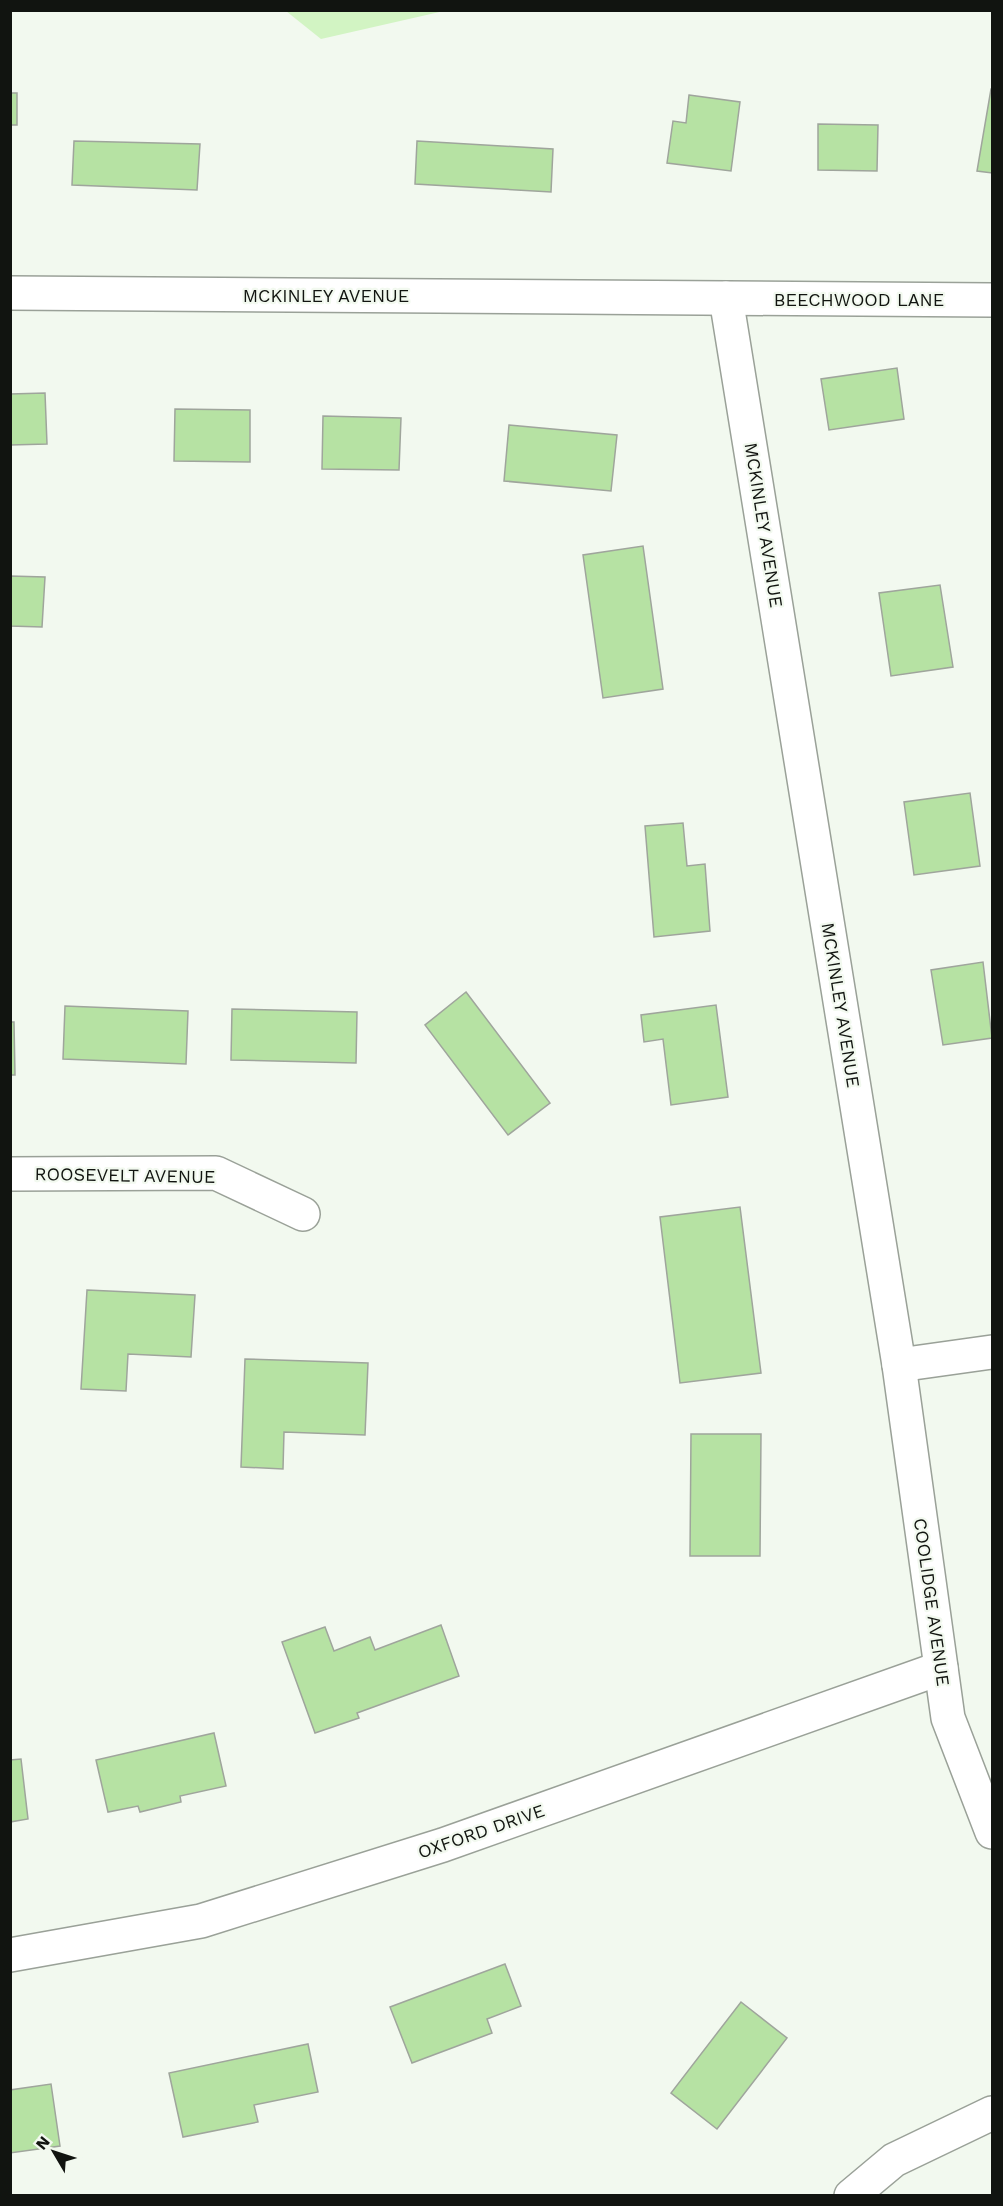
<svg xmlns="http://www.w3.org/2000/svg" width="1003" height="2206" viewBox="0 0 1003 2206" font-family="'Work Sans',sans-serif">
<style>
.green{fill:#d2f4c3}
.building{fill:#b6e2a3;stroke:#9fa59c;stroke-width:1.5}
.lines{fill:none;stroke-linecap:round;stroke-linejoin:round}
.minor-casing{stroke:#9aa198;stroke-width:36}
.minor{stroke:#fff;stroke-width:33}
.labels{text-anchor:middle;dominant-baseline:central;stroke-width:4.5;stroke-linejoin:round;paint-order:stroke}
.street-label{font-size:18px;fill:#111410;stroke:#f2f9ef}
</style>
<rect width="100%" height="100%" fill="#f2f9ef"/>
<!-- green -->
<path class="green" d="M286,11h158l-123,28z"/>
<!-- building -->
<g class="building">
<path d="M991,89h1v84l-15,-2z"/>
<rect x="10" y="93" width="7" height="32"/>
<path d="M689,95l51,7 -9,69 -64,-8 6,-42 13,2z"/>
<path d="M818,124l60,1 -1,46 -59,-1z"/>
<path d="M74,141l126,3 -3,46 -125,-5z"/>
<path d="M417,141l136,8 -2,43 -136,-8z"/>
<path d="M897,368l7,51 -75,11 -8,-51z"/>
<path d="M45,393l2,51 -37,1v-51z"/>
<path d="M175,409l75,1v52l-76,-1z"/>
<path d="M323,416l78,2 -2,52 -77,-1z"/>
<path d="M509,425l108,10 -6,56 -107,-10z"/>
<path d="M643,546l20,143 -60,9 -20,-143z"/>
<path d="M10,576l35,1 -3,50 -32,-1z"/>
<path d="M940,585l13,82 -62,9 -12,-83z"/>
<path d="M970,793l10,73 -66,9 -10,-73z"/>
<path d="M683,823l4,43 18,-2 5,67 -56,6 -9,-111z"/>
<path d="M983,962l9,76 -49,7 -12,-75z"/>
<path d="M466,992l84,111 -42,32 -83,-110z"/>
<path d="M716,1005l12,92 -57,8 -8,-66 -19,3 -3,-27z"/>
<path d="M65,1006l123,5 -2,53 -123,-5z"/>
<path d="M232,1009l125,3 -1,51 -125,-3z"/>
<path d="M10,1022h4l1,53h-5z"/>
<path d="M740,1207l21,166 -81,10 -20,-166z"/>
<path d="M87,1290l108,5 -4,62 -63,-3 -2,37 -45,-2z"/>
<path d="M245,1359l123,4 -3,72 -81,-3 -1,37 -42,-2z"/>
<path d="M691,1434h70l-1,122h-70z"/>
<path d="M441,1625l18,51 -102,37 2,5 -44,15 -33,-91 43,-15 9,24 36,-14 5,13z"/>
<path d="M214,1733l12,53 -46,10 1,6 -41,10 -2,-6 -30,6 -12,-52z"/>
<path d="M21,1759l7,60 -18,3v-62z"/>
<path d="M505,1964l16,42 -34,13 5,14 -80,30 -22,-56z"/>
<path d="M741,2002l46,36 -70,91 -46,-36z"/>
<path d="M308,2044l10,48 -64,13 4,17 -75,15 -14,-64z"/>
<path d="M51,2084l9,62 -50,7v-63z"/>
</g>
<g class="lines">
<!-- minor casing -->
<g class="minor-casing">
<g id="minor">
<path d="M10,293l982,7"/>
<path d="M726,298l173,1067 49,353 44,114"/>
<path d="M10,1174l206,-1 87,41"/>
<path d="M899,1365l93,-13"/>
<path d="M10,1955l191,-34 242,-76 498,-177"/>
<path d="M851,2196l43,-36 98,-47"/>
</g>
</g>
<!-- minor -->
<use href="#minor" class="minor"/>
</g>
<g class="labels">
<!-- street labels -->
<g class="street-label">
<text x="326" y="295">MCKINLEY AVENUE</text>
<text x="859" y="299">BEECHWOOD LANE</text>
<text transform="translate(764 525) rotate(81)">MCKINLEY AVENUE</text>
<text transform="translate(841 1005) rotate(81)">MCKINLEY AVENUE</text>
<text transform="translate(125 1175) rotate(1)">ROOSEVELT AVENUE</text>
<text transform="translate(932 1602) rotate(82)">COOLIDGE AVENUE</text>
<text transform="translate(481 1831) rotate(-19)">OXFORD DRIVE</text>
</g>
</g>
<!-- border -->
<rect width="1003" height="2206" fill="none" stroke="#111410" stroke-width="24"/>
<!-- north arrow -->
<g transform="translate(54 2152) rotate(309)" stroke="#f2f9ef" stroke-width="4.5" paint-order="stroke">
<path d="M0-4.5L10 22L0 15L-10 22Z" fill="#111410"/>
<text y="-9" font-size="16" font-weight="bold" text-anchor="middle" fill="#111410">N</text>
</g>
</svg>
